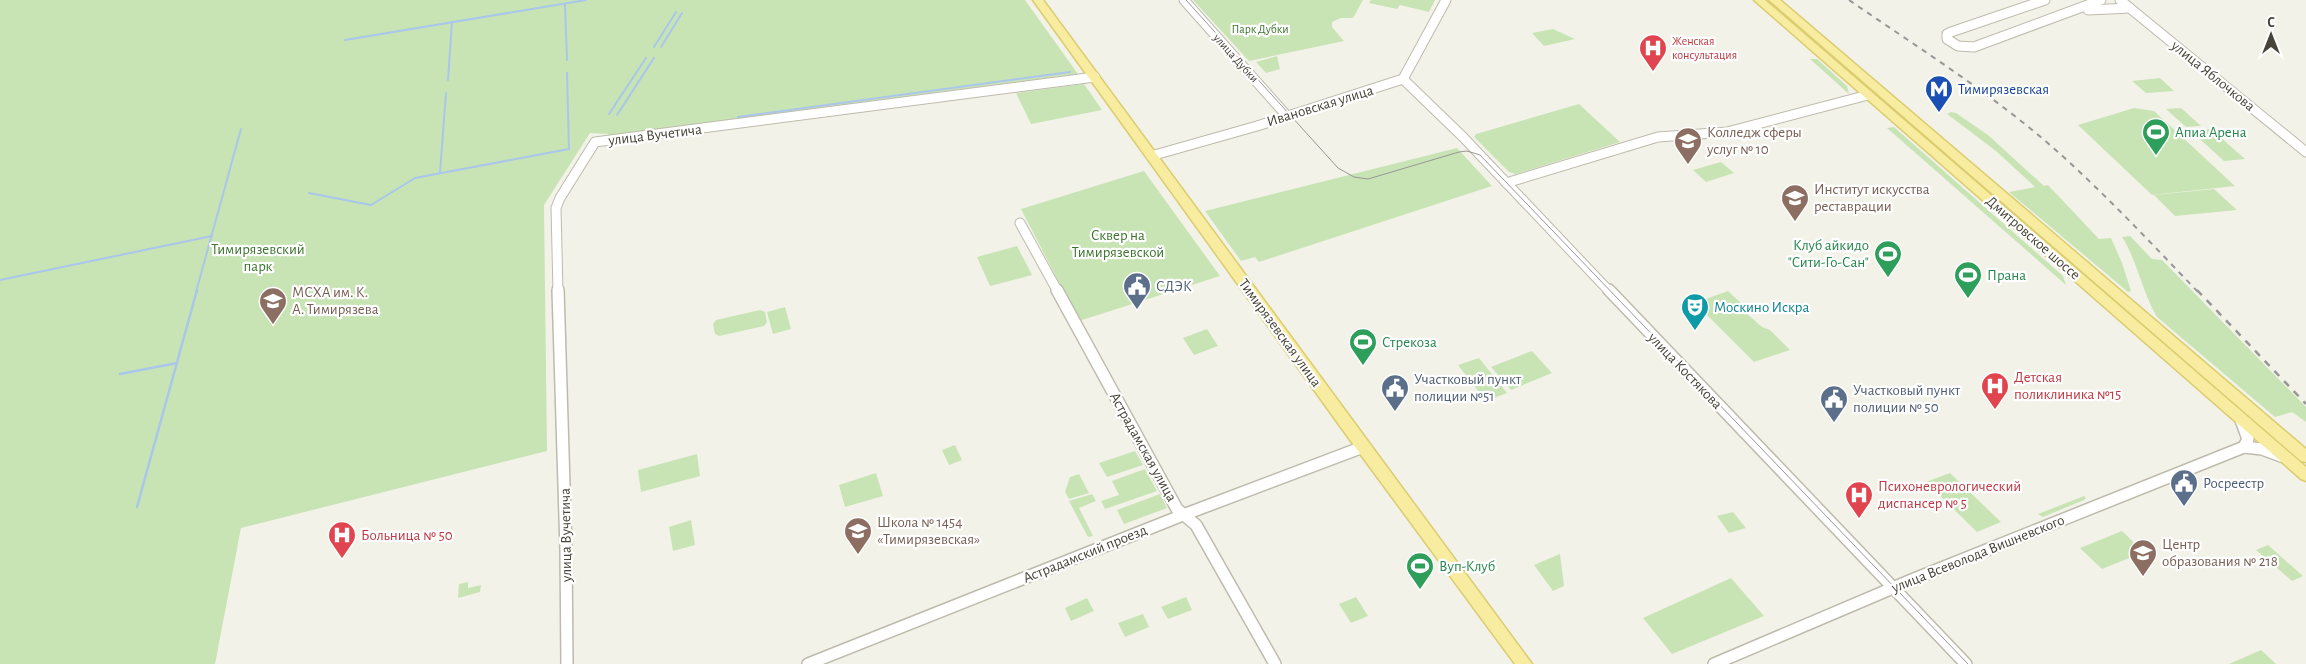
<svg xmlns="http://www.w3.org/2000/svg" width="2306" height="664" viewBox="0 0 2306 664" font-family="'Alegreya Sans',sans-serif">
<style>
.green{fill:#c8e4b5}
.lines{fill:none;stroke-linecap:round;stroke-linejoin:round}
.stream-far1{stroke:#aac6eb;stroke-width:2}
.stream{stroke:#aac6eb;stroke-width:2.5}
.minor-far1-casing{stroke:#bebbac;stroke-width:11}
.minor-casing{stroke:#bebbac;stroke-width:14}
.major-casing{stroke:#dbcc70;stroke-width:3}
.minor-far1{stroke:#fff;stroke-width:9}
.minor{stroke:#fff;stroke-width:11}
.major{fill:#f7ec9f;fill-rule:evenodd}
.tram{stroke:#979797;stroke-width:1}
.rail-far1{stroke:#979797;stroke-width:2;stroke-dasharray:5.5 5.5;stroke-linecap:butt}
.rail{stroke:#979797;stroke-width:2.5;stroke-dasharray:7 7;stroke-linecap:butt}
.labels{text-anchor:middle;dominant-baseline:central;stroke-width:4.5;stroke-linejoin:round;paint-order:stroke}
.far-park-label{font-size:12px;fill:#3e742f;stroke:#fff}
.far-health-label{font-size:12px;fill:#be3a42;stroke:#fff;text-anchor:start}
.far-street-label{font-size:12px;fill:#474338;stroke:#fff}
.street-label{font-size:15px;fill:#474338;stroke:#fff}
.transit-label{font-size:15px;fill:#164399;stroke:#fff;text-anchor:start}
.education-label{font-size:15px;fill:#785e54;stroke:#fff;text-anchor:start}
.leisure-label{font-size:15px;fill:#27864d;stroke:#fff;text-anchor:start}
.park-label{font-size:15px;fill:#3e742f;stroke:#fff}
.service-label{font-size:15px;fill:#4e5e75;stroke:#fff;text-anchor:start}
.culture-label{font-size:15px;fill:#0d838f;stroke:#fff;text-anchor:start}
.health-label{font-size:15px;fill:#be3a42;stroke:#fff;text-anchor:start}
</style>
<rect width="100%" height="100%" fill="#f3f2e9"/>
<!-- green -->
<g class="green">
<path d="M0,0h1025l53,74 -471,62 1,-2 -18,-1 -46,72 3,246 -306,77 -26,136h-215z"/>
<path d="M1193,0h170l-10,18h-12l-9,4v5l12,14 -95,20z"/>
<path d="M1371,0h64l-6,12 -29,-7 -3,4 -28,-6z"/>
<path d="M1553,29l22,10 -31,7 -12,-13z"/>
<path d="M1277,56l3,13 -14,4 -10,-11z"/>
<path d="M1810,59h7l30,27 2,8z"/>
<path d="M2160,78l14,13 -28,2 -14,-12z"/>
<path d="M1084,84l18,26 -71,14 -15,-31z"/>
<path d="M1579,104l41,38 -104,32 -7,-2 -35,-35 2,-3z"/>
<path d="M2134,108l20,3 81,75 -83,9 -74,-70z"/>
<path d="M2181,108l20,18 -15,1 -20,-18z"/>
<path d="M1951,112l5,1 32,22 56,51 4,-1 51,54 12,-1 11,25 9,28 -3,1 -119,-100 26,-5 -39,-36 -49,-37z"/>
<path d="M1894,127l169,149 3,9 -179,-157z"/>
<path d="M2211,129l34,30 -21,2 -34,-31z"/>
<path d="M1457,148l35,38 -233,76 -4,-5 -14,4 -36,-50z"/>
<path d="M1721,162l13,11 -28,9 -13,-12z"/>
<path d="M1144,171l76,105 -141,45 -58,-112z"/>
<path d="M2214,189l23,21 -62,6 -21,-21z"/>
<path d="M2130,236l22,23 10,1 144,147v15l-14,-10 -17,5 -118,-100c-15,-25 -19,-55 -35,-80z"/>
<path d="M1017,246l15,29 -42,11 -13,-29z"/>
<path d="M1728,291l13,12 3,8 18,16 8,3 20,20 -36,12 -59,-59z"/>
<path d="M785,307l6,22 -18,5 -6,-22z"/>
<path d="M760,310l5,2 2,10 -3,4 -45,10 -4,-2 -2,-10 3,-4z"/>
<path d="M1207,329l11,17 -24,9 -11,-17z"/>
<path d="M1532,351l20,22 -41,17 -20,-23z"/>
<path d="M1479,358l28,35 -21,8 -28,-36z"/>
<path d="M955,445l7,15 -13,5 -7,-15z"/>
<path d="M1135,451l8,14 -36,12 -8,-14z"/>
<path d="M697,454l3,22 -59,16 -3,-22z"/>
<path d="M1145,469l12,22 -52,18 -4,-8 18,-6 -7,-14z"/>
<path d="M876,473l7,23 -38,11 -6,-22z"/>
<path d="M1950,473l51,49 -24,10 -51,-50z"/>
<path d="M1079,474l10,19 -20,6 -4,-7 5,-15z"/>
<path d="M1092,494l4,7 -17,7 14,28 -5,1 -19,-36z"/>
<path d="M1160,494l7,14 -43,16 -7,-14z"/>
<path d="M2084,496l2,2 -2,2 -41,17 -5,-3z"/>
<path d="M1733,512l13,16 -17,5 -12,-17z"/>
<path d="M691,520l4,25 -22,6 -4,-24z"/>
<path d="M2122,531l22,21 -42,17 -22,-21z"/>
<path d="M2268,545l35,31 -11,5 -36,-31z"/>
<path d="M1560,554l4,32 -11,5 -19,-26z"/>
<path d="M1731,578l33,38 -92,38 -29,-36z"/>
<path d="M468,582v6l13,-3 -1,7 -22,6 1,-14z"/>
<path d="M1186,597l6,13 -24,9 -7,-12z"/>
<path d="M1356,597l12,19 -17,7 -12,-19z"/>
<path d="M1087,598l7,13 -23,10 -6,-13z"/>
<path d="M1143,614l6,13 -24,10 -7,-14z"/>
<path d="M2261,650l15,14h-47z"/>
</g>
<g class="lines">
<!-- stream-far1 -->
<g class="stream-far1">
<path d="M565,4l2,56"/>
<path d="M345,40l241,-40"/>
<path d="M654,47l22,-35"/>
<path d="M661,47l21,-34"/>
<path d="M448,80l4,-58"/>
<path d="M609,114l37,-56"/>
<path d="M617,115l37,-57"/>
<path d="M738,117l332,-45"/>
<path d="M440,173l6,-80"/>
<path d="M309,193l62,12 44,-27 154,-29 -2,-76"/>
<path d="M0,280l212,-44"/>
<path d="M196,292l45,-163"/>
</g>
<!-- stream -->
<g class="stream">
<path d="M120,374l57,-11"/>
<path d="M137,507l60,-217"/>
</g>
<!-- minor-far1 casing -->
<g class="minor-far1-casing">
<g id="minor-far1">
<path d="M1184,0l103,116"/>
<path d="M2045,0l-94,32 -4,2v5l11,7 16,1 127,-47"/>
<path d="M2120,0l186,152"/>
<path d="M2088,10l42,-2"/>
<path d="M1403,79l60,58 147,155"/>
<path d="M1151,156l106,-30 146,-47 43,-79"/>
<path d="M1506,183l152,-46 69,-5 141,-37"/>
<path d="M1020,223l38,69"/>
<path d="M558,292l-2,-84 4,-10 35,-56 500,-65"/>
</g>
</g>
<!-- minor casing -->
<g class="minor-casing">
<g id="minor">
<path d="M558,290l8,260 1,114"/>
<path d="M1057,290l120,219 19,16 79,139"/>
<path d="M1609,290l357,374"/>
<path d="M2241,420l7,19 -4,8"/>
<path d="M808,664l375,-149 180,-68"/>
<path d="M1714,664l200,-85 330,-132 18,2 19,7"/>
</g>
</g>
<!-- major casing -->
<g class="major-casing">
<g id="major">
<path d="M1033,0h10l489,664h-17l-157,-213z"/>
<path d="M1754,0h11l541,467v14l-5,-2z"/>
<path d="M1769,0h11l526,449v13l-5,-1z"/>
</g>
</g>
<!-- minor-far1 -->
<use href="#minor-far1" class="minor-far1"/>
<!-- minor -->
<use href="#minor" class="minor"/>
<!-- major -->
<use href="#major" class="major"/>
<!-- tram -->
<path class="tram" d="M1186,0l152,168 16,9 14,2 91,-27 8,-1 13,4 488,509"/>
<!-- rail-far1 -->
<path class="rail-far1" d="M1849,0c71,49 145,95 209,152 49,44 94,92 140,140"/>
<!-- rail -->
<path class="rail" d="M2197,290l109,114"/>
</g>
<!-- icons -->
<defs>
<g id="hospital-pin" transform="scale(1.4375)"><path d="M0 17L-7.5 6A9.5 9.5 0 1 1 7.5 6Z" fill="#e0444e" stroke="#fff"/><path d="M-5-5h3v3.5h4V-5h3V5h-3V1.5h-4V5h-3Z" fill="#fff"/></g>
<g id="metro-pin" transform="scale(1.4375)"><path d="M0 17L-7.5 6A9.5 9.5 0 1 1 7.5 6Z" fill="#1a4fb4" stroke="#fff"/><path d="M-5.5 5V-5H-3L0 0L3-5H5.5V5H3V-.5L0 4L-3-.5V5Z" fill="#fff"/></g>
<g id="stadium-pin" transform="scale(1.4375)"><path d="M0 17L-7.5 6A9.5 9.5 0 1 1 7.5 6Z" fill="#2e9e5b" stroke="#fff"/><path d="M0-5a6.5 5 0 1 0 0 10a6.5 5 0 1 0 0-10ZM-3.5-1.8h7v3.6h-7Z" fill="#fff"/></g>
<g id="university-pin" transform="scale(1.4375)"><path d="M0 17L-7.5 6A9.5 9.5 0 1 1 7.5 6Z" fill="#8d6e63" stroke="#fff"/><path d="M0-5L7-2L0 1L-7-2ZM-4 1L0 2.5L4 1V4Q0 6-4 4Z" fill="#fff"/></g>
<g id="civic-pin" transform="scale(1.4375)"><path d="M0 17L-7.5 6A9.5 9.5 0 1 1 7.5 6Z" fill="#5c6f8a" stroke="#fff"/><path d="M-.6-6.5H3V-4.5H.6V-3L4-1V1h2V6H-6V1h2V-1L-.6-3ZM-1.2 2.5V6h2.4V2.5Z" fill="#fff"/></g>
<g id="theatre-pin" transform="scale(1.4375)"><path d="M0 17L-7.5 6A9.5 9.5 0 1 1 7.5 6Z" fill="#0f9aa8" stroke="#fff"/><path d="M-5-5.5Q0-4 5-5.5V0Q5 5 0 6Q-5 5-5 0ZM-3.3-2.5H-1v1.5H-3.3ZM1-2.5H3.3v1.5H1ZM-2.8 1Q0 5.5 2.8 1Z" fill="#fff"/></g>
<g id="school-pin" transform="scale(1.4375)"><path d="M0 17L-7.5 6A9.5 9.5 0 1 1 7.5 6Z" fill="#8d6e63" stroke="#fff"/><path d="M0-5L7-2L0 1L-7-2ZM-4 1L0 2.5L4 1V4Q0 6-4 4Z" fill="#fff"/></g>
</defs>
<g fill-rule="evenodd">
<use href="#hospital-pin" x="1653" y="48"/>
<use href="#metro-pin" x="1939" y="89"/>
<use href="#stadium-pin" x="2156" y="132"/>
<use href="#university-pin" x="1688" y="141"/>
<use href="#university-pin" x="1795" y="198"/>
<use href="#stadium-pin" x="1888" y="254"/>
<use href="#stadium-pin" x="1968" y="275"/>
<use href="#civic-pin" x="1137" y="286"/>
<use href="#university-pin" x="273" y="301"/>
<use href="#theatre-pin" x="1695" y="307"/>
<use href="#stadium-pin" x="1363" y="342"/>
<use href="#hospital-pin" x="1995" y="386"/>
<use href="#civic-pin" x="1395" y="388"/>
<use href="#civic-pin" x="1834" y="399"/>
<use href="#civic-pin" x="2184" y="483"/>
<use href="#hospital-pin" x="1859" y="495"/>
<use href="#school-pin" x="858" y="531"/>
<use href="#hospital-pin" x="342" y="535"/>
<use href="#school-pin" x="2143" y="553"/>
<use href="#stadium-pin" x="1420" y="566"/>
</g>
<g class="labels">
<!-- far-park labels -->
<g class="far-park-label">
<text x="1260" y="29">Парк Дубки</text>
</g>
<!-- far-health labels -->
<g class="far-health-label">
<text x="1672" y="41">Женская<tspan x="1672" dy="14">консультация</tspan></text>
</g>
<!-- far-street labels -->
<g class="far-street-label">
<text transform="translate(1236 58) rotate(48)">улица Дубки</text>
</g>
<!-- street labels -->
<g class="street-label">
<text transform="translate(2213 76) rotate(39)">улица Яблочкова</text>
<text transform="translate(1320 106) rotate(-17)">Ивановская улица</text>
<text transform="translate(655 135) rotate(-7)">улица Вучетича</text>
<text transform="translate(2033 238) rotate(41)">Дмитровское шоссе</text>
<text transform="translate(1280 333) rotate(54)">Тимирязевская улица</text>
<text transform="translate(1685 371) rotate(46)">улица Костякова</text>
<text transform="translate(1143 447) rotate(61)">Астрадамская улица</text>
<text transform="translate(566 535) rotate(-91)">улица Вучетича</text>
<text transform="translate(1085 554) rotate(-22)">Астрадамский проезд</text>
<text transform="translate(1978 554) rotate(-22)">улица Всеволода Вишневского</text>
</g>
<!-- transit labels -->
<g class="transit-label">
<text x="1958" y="89">Тимирязевская</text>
</g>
<!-- education labels -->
<g class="education-label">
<text x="1707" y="132">Колледж сферы<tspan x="1707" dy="17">услуг № 10</tspan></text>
<text x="1814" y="189">Институт искусства<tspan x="1814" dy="17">реставрации</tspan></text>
<text x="292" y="292">МСХА им. К.<tspan x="292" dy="17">А. Тимирязева</tspan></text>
<text x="877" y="522">Школа № 1454<tspan x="877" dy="17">«Тимирязевская»</tspan></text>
<text x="2162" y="544">Центр<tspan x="2162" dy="17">образования № 218</tspan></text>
</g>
<!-- leisure labels -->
<g class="leisure-label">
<text x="2175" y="132">Апиа Арена</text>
<text x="1869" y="245" text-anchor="end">Клуб айкидо<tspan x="1869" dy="17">"Сити-Го-Сан"</tspan></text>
<text x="1987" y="275">Прана</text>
<text x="1382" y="342">Стрекоза</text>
<text x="1439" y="566">Вуп-Клуб</text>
</g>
<!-- park labels -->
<g class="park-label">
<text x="1118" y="235">Сквер на<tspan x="1118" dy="17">Тимирязевской</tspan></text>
<text x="258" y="249">Тимирязевский<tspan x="258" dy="17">парк</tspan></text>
</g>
<!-- service labels -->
<g class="service-label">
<text x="1156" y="286">СДЭК</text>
<text x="1414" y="379">Участковый пункт<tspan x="1414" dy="17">полиции №51</tspan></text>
<text x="1853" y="390">Участковый пункт<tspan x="1853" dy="17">полиции № 50</tspan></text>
<text x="2203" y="483">Росреестр</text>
</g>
<!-- culture labels -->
<g class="culture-label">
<text x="1714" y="307">Москино Искра</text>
</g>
<!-- health labels -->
<g class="health-label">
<text x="2014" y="377">Детская<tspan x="2014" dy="17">поликлиника №15</tspan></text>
<text x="1878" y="486">Психоневрологический<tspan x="1878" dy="17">диспансер № 5</tspan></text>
<text x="361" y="535">Больница № 50</text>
</g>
</g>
<!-- north arrow -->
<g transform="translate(2271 35)" stroke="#ffffff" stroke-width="4" paint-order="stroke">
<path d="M0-4L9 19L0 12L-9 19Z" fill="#474338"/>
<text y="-8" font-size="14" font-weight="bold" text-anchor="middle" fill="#474338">С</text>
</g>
</svg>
